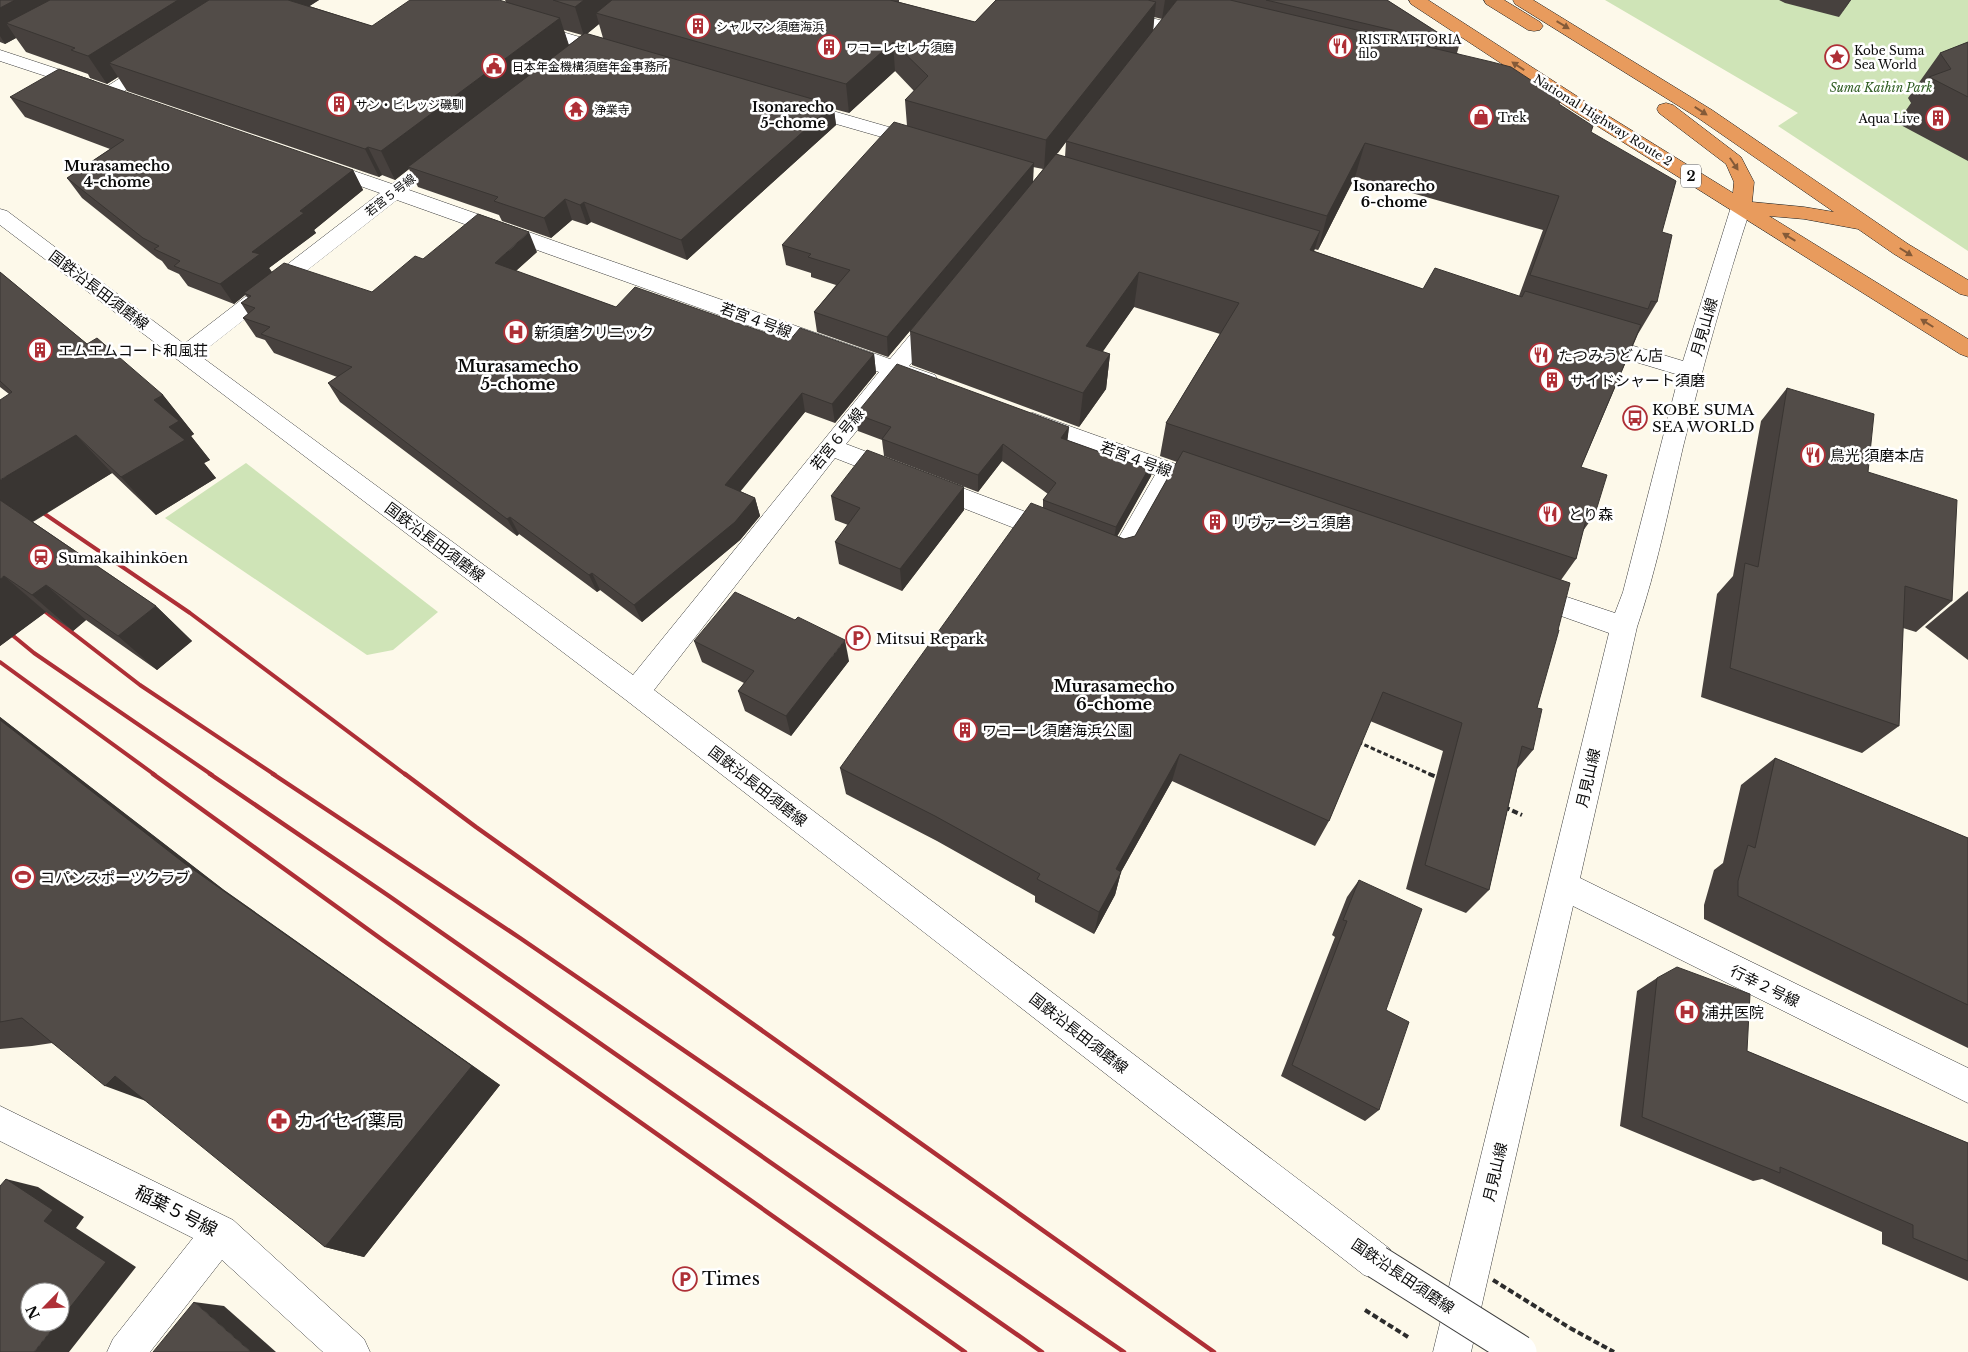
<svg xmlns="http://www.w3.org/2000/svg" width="1968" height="1352" viewBox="0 0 1968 1352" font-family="'Libre Baskerville','Noto Sans JP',serif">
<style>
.green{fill:#cfe4b7}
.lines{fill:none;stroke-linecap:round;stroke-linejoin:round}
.minor-casing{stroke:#3d3d3d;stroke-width:1}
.highway-casing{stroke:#1b1b1b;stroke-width:1}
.path-far1{stroke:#2c2c2c;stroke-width:3;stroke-dasharray:4.5 2.5;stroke-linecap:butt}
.path{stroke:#2c2c2c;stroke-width:4;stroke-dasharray:6 3;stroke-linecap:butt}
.minor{fill:#fff;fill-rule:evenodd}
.highway{fill:#e89b5d;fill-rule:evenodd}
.rail-far1{stroke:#ae2f36;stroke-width:4}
.rail{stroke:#ae2f36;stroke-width:4.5}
.minor-bridge-casing{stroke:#3d3d3d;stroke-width:35;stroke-linecap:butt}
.path-bridge{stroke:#2c2c2c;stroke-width:4;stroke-dasharray:6 3;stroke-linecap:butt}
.minor-bridge{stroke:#fff;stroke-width:33}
.wall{fill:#47413e;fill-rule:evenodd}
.shaded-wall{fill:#393532}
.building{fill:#524c48;stroke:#393532}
.oneway{fill:#845a38}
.labels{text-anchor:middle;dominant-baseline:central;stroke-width:5;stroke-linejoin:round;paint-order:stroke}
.far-poi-label{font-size:12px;fill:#0a0a0a;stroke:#fff;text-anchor:start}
.far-park-label{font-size:12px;font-style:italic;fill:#2e5c21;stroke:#fff}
.far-street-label{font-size:12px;fill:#0a0a0a;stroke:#fff}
.far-neighbourhood-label{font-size:14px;font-weight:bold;fill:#0a0a0a;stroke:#fff}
.shield{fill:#fff;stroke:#545454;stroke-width:1}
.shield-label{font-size:14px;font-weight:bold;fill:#0a0a0a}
.street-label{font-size:15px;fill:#0a0a0a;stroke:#fff}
.poi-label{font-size:15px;fill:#0a0a0a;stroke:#fff;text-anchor:start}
.neighbourhood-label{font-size:16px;font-weight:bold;fill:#0a0a0a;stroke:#fff}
.near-poi-label{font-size:18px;fill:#0a0a0a;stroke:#fff;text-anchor:start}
.near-street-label{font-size:18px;fill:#0a0a0a;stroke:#fff}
</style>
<rect width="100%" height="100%" fill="#fdf9ea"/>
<!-- green -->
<g class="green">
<path d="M1605,0h363v251l-190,-125 20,-13z"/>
<path d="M246,463l192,149 -45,38 -26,5 -202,-137z"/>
</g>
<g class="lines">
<!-- minor casing -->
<g class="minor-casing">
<g id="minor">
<path d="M1050,0h28l94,23 3,4 -3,4 -6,1 -114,-28z"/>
<path d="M532,23l85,25 3,4 -3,4 -6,1 -85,-25 -3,-4 3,-4z"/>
<path d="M0,50l94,31 3,4 -3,4 -6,1 -88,-29z"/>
<path d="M154,59l6,1 3,4 -3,4 -45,29 -6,1 -6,-1 -3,-4 3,-4 45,-29z"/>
<path d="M798,101l129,37 3,4 -3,4 -7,2 -129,-37 -2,-4 2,-4z"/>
<path d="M322,160l70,24c7,-5 12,-7 21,-5l3,4 -7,7 481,169 36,-43 8,-2 8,2 3,5 -3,5 -33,40 26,9 3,6 -3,6 -8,2 -28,-10 -53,65 217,82 4,7 -4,7 -9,3 -9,-3 -210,-82 -181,232 736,559 5,13 -5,13 -13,5 -13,-5 -738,-575 -626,-475v-16l7,2 177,133 196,-151 -65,-23 -3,-4 3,-4zM397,200l482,172 -246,303 -434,-320z"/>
<path d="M1741,201l7,2 3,4c-26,79 -48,159 -68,240 -14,60 -26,121 -46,180l-57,251 388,190v35l-395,-197 -102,446h-38l176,-719 -90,-32 -4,-7 4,-7 9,-3 87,29 8,-21 56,-217 -93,-28 -3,-5 3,-5 8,-3 89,27 48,-154 3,-4z"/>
<path d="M1033,413l182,65 3,6 -3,6 -9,3 -31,-11 -46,84c-11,4 -18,0 -28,-4l-4,-7 4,-7 9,-3 4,1 41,-71 -130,-48 -4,-6 4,-6z"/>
<path d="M0,1106l233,114 131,119 6,13h-47l-101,-92 -72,92h-43l6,-13 80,-101 -193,-97z"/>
</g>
</g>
<!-- highway casing -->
<g class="highway-casing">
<g id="highway">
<path d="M1409,0h19l161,104 144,89 1,-11 -8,-18 -67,-51 -2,-4 2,-4 7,-2 7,2 68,52 13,25 -2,20 52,5 30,5 -136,-94 -183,-114 -2,-4h20l179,110 196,134 60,36v16l-8,-2 -66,-40 -36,-25 -54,-10 -35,-3 199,123v18l-8,-3 -385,-242 -164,-108z"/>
<path d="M1484,0h20l36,22 3,4 -3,4 -6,1 -6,-1 -42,-26z"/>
</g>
</g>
<!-- path-far1 -->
<path class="path-far1" d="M1358,742l74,33"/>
<!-- path -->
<g class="path">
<path d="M1429,774l10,4"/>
<path d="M1504,807l18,8"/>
<path d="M1365,1310l43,27"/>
<path d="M1570,1328l44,24"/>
</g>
<!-- minor -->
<use href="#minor" class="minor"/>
<!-- highway -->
<use href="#highway" class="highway"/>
<!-- rail-far1 -->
<g class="rail-far1">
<path d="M33,506l157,107 216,162"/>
<path d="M34,603l106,82 135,90"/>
<path d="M0,625l34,28 178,122"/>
<path d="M0,662l155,113"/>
</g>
<!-- rail -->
<g class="rail">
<path d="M153,774l231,167 581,411"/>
<path d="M210,774l179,122 653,456"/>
<path d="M273,774l247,164 604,414"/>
<path d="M405,774l71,53 738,525"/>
</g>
<!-- minor-bridge casing -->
<g class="minor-bridge-casing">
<path id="minor-bridge" d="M1377,1262l143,90"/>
</g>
<!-- path-bridge -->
<path class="path-bridge" d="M1493,1280l77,48"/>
<!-- minor-bridge -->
<use href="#minor-bridge" class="minor-bridge"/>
</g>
<!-- wall -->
<g class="wall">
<path d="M0,0h319l-10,6 63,20 134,-24 -1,-2h394v2l76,20 21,-22h181l-15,19 -8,-2 -1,14 24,-31h210l72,46 -2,7 102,51 32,28 71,100 -5,70 -19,32 -57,133 14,47 -12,17 -7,28 -15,21 -24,128 -4,42 -16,19 -28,121 -23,23 -60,-24 37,-138 -73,-30 -41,100 -14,25 -143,-65 -51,91 -6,23 -21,39 -59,-32v-6l-98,-55 -91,-47 -6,-26 203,-260v-8l5,-6 -46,-33 -24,31 -94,-36 -2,-16 -24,-9 -2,-17 213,13 -2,13 78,28 9,-9 -3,17 -34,60 7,3 11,-3 42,-74 -17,-6 6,-33 54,-89 -86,-27 -32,45 8,2 -4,35 -27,38 -167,-62 -2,-34 -22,26 -71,-25 -3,-20 22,-27 -25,-8v-4l-25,-8 -4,-20 125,-119 -2,-26 9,-9 -19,-20 -46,42 -15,-4 2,16 -149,135 -96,-38 -4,3 -15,-5 -21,18 -49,-17 -3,-6 -81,-28 -9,-18 -14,11 -13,-5 -3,2 -252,-86 -9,-14 -11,7 -17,-6 -2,-4 -62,-22 -10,-14 -11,6 -5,-2zM599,24l4,14 -16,-4zM564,30l18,5 -13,10zM1066,142l-1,15 -9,-3 2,-1zM1033,167l10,2 -10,13zM1355,177l188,53 -24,66 -96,-7 -109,-38v-2l4,1z"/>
<path d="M1779,0h72l-12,17 -54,-14z"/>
<path d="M1968,42v119l-71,-38 14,-20 -3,-5 32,-45z"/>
<path d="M10,97l343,73 10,20 -49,40 2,3 -47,35 3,4 100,20 51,-33 114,-7 -21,19 100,36 173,34 85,13 2,19 -41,50 -30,-11 -65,79 15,7 5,18 -20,24 -98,82 -42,-32 -3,2 -78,-58 -2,2 -177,-134 -12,-19 9,-6 -63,-24 -9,-13 -9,-3 -13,-19 5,-4 -7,-11 7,-5 -3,-3 -11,9 -46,-18 -9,-12 -11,-5 -6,-8 -5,-3 -75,-60 -15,-20 43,-29 -85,-32z"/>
<path d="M0,272l87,72 76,51 31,39 -3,2 19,24 -6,3 12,15 -60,37 -44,-42 -79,49 123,84 36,35 -35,29 -71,-50 -13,11 -27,-19 -46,34 9,-252 -9,-7z"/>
<path d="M1787,388l81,84 84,129 -36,31 -13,-4 -4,98 -37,27 -161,-56 16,-103 16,-18 28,-155z"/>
<path d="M964,487v23l-62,81 -63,-27 -4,-22 13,-17 -13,-5 -4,-24z"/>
<path d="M1968,591v69l-43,-33z"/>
<path d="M694,641l155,20 -58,75 -46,-25 -7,-20 6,-8 -42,-21z"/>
<path d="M0,717l224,173 276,195 -136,172 -39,-10 -178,-146 -95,-58 -20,3 -32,3z"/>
<path d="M1775,758l193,80v210l-264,-129v-14l10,-35 9,-7 18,-78z"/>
<path d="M1359,880l27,130 -7,100 -14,11 -84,-45 54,-139 -3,-2 15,-38z"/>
<path d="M1657,978l90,73 221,92v138l-86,-37v-12l-120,-53 -9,2 -133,-55 17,-135z"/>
</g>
<!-- shaded-wall -->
<g class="shaded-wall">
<path d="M15,0h71l-80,23 10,15 -11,6 -5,-8v-28z"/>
<path d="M178,0h60l-129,63 9,14 -11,7 -19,-28z"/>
<path d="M273,0h46l-35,23z"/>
<path d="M584,0h47l-35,13 3,11 -15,12 -9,-29z"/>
<path d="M1165,0h12l-15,19z"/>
<path d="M1850,0h1l-12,17z"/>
<path d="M1156,2l-3,29 -109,139 2,-30z"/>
<path d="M560,18l9,29 -161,120 1,2 -14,11 -14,-29z"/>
<path d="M893,42l2,29 -46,42 -3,-29z"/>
<path d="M833,105l3,20 -149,135 -6,-20z"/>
<path d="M1365,143l-10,34 -37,73 9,-34z"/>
<path d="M368,147l14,28 -3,2 -14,-28z"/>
<path d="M1034,163l-1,20 -145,174 -1,-20z"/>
<path d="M353,170l10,20 -49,40 2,3 -47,35 4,6 -29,19 1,2 -11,9 -14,-20 32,-32 48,-41z"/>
<path d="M565,199l7,21 -21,18 -7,-20z"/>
<path d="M584,202l7,20 -4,3 -7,-20z"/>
<path d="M1320,231l-10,35v-16z"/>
<path d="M529,232l8,20 -34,30 -8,-19z"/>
<path d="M1139,272l-5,35 -51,73 3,-34z"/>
<path d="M874,354l2,19 -41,50 -3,-19z"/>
<path d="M1110,354l-4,35 -27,38 4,-34z"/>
<path d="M802,393l3,19 -74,91 -6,-18z"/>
<path d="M163,395l31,39 -3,2 19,24 -6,3 12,15 -60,37 -35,-38 48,-50 -15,-27z"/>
<path d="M1069,427l-2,17 -6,-6z"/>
<path d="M76,435l36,38 -87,53 -25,-23v-23z"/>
<path d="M1003,444l-1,17 -24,31v-17z"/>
<path d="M1154,459l-3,17 -38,68 3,-17z"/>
<path d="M964,487v23l-62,81 -2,-22z"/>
<path d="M755,498l5,18 -20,24 -98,82 -8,-17z"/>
<path d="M510,517l9,17 -2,2 -10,-17z"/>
<path d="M592,573l8,17 -3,2 -8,-17z"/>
<path d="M4,576l42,36 -46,34v-67z"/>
<path d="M46,585l40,35 -13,11 -41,-36z"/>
<path d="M156,606l36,35 -35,29 -39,-34z"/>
<path d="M845,640l4,21 -58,75 -5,-20z"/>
<path d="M0,717l224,173 276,195 -136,172 -39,-10 -141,-384 -184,-143z"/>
<path d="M1180,754l-8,27 -51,91 -6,23 -21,39 5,-22 17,-43z"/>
<path d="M115,1076l39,28 -49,-18z"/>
<path d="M6,1179l32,8 46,30 -8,11 60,39 -67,85h-35l24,-30h2l-16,-101z"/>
<path d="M194,1302l30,4 52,46h-25z"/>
</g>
<!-- building -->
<g class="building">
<path d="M0,0h15l-15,8z"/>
<path d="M50,0h128l-90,56 -17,-6 4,-2 -69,-25z"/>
<path d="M209,0h79l84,26 38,-26h89l61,18 -179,133 -13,-4 -3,2 -256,-86z"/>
<path d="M553,0h31l-9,7z"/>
<path d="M612,0h278l85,22 21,-22h152l8,2 -110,138 -141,-40 23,-24 -35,-34 -47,42 -250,-71z"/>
<path d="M1177,0h53l262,62 19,5 50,33 -2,4 34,22 -2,6 85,49 -14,51 10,3 -15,67 -6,-1 -3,8 -118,-34 29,-79 -194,-53 -38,73 -261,-75z"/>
<path d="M1266,0h121l72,46z"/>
<path d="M585,33l248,72 -152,135 -97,-38 -4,3 -15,-6 -21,19 -50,-17 4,-4 -90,-30z"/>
<path d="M1968,42v55l-39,-20 22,-8 -11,-16z"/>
<path d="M59,69l294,101 -53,41 4,2 -52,39 8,2 -40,30 -46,-18 6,-5 -26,-12 5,-3 -16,-8 -76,-60 57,-38 -114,-43z"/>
<path d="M894,122l140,41 -147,174 -73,-25 36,-42 -42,-13 3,-3 -29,-9z"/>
<path d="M1056,154l264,77 -10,19 113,39 12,-21 87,29 3,-6 116,34 -60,142 26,8 -12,39 -7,-2 -12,47 -410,-136 73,-120 -100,-31 -53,74 24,8 -27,39 -173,-62z"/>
<path d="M478,214l51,18 -34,31 121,44 19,-20 154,54 11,-13 74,26 -42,50 -30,-11 -77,92 30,13 -20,24 -101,83 -42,-32 -3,2 -79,-58 -3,2 -179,-136 24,-16 -91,-33 9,-7 -27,-9 12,-10 -14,-5 10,-7 -7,-3 40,-30 88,29 43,-36 8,3z"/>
<path d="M0,272l87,72 10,-6 66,57 -9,5 25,21 -10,6 16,13 -64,37 -45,-42 -76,45v-80l12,-8 -12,-11z"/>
<path d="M897,364l172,63 -8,11 84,30 6,-10 3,1 -38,68 -73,-27 13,-17 -53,-39 -25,31 -96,-36 9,-12 -35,-13z"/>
<path d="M1787,388l87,26 -6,58 89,28 -5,101 -47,-15 -6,140 -169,-58 15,-105 13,4z"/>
<path d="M867,450l97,37 -64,82 -65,-27 25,-34 -29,-12z"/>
<path d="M1183,451l387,132 -12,47h1l-22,78 5,1 -9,41 -11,-4 -33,144 -64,-25 37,-142 -79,-31 -54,129 -149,-67 -64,115 5,3 -22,40 -62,-33 3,-5 -105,-58 -95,-48 191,-265 93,36 11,-3z"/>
<path d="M0,500l156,106 -38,30 -72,-51 -14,10 -28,-19 -4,3z"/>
<path d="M735,592l60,28 3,-3 47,23 -59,76 -48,-25 16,-20 -60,-30z"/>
<path d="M0,720l184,143 288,203 -147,181 -210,-171 -10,10 -83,-68 -22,4z"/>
<path d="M1775,758l193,80v167l-230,-109v-15l10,-36 7,3z"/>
<path d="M1359,880l63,29 -36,101 23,12 -30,88 -87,-45 55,-144 -4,-1z"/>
<path d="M1677,967l73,27 -3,57 221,92v118l-55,-23v-13l-133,-58v6l-138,-56 15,-139z"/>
<path d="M6,1179l47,31 -9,11 62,41 -46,58v-28h-30v30h28l-24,30h-34v-166z"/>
<path d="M194,1302l57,50h-98z"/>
</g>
<!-- one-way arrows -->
<defs><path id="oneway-solid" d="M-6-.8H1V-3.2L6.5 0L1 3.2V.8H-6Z" transform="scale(1.25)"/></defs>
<g class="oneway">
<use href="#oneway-solid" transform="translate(1563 25) rotate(31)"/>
<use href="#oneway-solid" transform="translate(1518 66) rotate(-147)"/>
<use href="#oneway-solid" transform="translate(1701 111) rotate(33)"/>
<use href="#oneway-solid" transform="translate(1734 164) rotate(56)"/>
<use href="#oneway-solid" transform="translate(1789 237) rotate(-149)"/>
<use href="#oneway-solid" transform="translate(1906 252) rotate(32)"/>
<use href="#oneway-solid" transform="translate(1927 323) rotate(-148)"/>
</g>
<!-- icons -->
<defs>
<g id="building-ring" transform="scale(1.25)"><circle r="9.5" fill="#fff" stroke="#ae2f36" stroke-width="1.5"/><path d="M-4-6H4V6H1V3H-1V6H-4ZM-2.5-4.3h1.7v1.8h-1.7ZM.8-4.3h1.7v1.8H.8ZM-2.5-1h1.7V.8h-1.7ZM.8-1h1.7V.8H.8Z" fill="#ae2f36"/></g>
<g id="restaurant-ring" transform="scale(1.25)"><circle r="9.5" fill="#fff" stroke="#ae2f36" stroke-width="1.5"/><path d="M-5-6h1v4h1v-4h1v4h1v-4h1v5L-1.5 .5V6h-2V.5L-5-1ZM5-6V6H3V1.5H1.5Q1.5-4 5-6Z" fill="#ae2f36"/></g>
<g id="sight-ring" transform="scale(1.25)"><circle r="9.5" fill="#fff" stroke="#ae2f36" stroke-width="1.5"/><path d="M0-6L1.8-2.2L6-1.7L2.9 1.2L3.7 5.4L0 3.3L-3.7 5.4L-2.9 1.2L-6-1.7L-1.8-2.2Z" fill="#ae2f36"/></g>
<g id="civic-ring" transform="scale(1.25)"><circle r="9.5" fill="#fff" stroke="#ae2f36" stroke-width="1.5"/><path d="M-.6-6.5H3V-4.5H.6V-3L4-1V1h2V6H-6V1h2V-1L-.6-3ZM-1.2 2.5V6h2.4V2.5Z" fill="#ae2f36"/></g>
<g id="temple-ring" transform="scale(1.25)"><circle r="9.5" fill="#fff" stroke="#ae2f36" stroke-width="1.5"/><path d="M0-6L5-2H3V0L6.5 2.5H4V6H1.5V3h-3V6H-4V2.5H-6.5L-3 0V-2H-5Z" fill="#ae2f36"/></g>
<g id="shop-ring" transform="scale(1.25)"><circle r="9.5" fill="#fff" stroke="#ae2f36" stroke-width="1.5"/><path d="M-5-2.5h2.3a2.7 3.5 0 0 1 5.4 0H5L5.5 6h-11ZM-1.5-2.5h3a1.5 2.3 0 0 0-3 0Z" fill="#ae2f36"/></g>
<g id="hospital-ring" transform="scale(1.25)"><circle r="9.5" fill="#fff" stroke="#ae2f36" stroke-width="1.5"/><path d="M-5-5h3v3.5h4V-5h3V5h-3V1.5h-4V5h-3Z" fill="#ae2f36"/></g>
<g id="bus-ring" transform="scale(1.25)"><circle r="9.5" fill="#fff" stroke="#ae2f36" stroke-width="1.5"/><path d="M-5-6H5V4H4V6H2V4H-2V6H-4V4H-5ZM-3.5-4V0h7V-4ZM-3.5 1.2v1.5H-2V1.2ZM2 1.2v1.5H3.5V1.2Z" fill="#ae2f36"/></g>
<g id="station-ring" transform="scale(1.25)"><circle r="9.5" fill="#fff" stroke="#ae2f36" stroke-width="1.5"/><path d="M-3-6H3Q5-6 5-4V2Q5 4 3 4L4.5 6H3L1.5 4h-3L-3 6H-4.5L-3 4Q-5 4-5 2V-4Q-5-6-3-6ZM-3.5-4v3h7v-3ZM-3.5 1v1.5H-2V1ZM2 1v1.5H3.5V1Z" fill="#ae2f36"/></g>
<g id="parking-ring" transform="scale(1.25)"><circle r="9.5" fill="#fff" stroke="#ae2f36" stroke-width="1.5"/><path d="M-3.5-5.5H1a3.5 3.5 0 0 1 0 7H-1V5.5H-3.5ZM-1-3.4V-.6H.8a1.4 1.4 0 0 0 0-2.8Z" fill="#ae2f36"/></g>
<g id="stadium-ring" transform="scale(1.25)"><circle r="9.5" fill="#fff" stroke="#ae2f36" stroke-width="1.5"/><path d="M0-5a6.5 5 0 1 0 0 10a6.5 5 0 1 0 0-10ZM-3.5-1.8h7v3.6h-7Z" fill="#ae2f36"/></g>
<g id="pharmacy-ring" transform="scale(1.25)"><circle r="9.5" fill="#fff" stroke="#ae2f36" stroke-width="1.5"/><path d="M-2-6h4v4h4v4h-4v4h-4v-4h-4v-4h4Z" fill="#ae2f36"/></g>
</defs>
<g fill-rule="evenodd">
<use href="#building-ring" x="698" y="26"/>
<use href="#restaurant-ring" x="1340" y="46"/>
<use href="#building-ring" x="829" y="47"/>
<use href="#sight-ring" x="1837" y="57"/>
<use href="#civic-ring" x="494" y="66"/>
<use href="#building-ring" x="339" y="104"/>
<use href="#temple-ring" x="576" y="109"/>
<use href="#shop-ring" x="1481" y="117"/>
<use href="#building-ring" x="1938" y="118"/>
<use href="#hospital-ring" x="516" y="332"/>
<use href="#building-ring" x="40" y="350"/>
<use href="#restaurant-ring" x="1541" y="355"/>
<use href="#building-ring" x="1552" y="380"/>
<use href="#bus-ring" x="1635" y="418"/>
<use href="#restaurant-ring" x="1813" y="455"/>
<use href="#restaurant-ring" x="1550" y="514"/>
<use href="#building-ring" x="1215" y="522"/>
<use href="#station-ring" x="41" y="557"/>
<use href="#parking-ring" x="858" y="638"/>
<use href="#building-ring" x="965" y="730"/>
<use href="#stadium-ring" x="23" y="877"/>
<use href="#hospital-ring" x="1687" y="1012"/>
<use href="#pharmacy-ring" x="279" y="1121"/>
<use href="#parking-ring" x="685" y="1279"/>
</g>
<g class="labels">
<!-- far-poi labels -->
<g class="far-poi-label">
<text x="716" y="26">シャルマン須磨海浜</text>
<text x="1358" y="39">RISTRATTORIA<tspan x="1358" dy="14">filo</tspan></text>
<text x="846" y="47">ワコーレセレナ須磨</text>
<text x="1854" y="50">Kobe Suma<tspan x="1854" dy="14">Sea World</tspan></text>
<text x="512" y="66">日本年金機構須磨年金事務所</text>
<text x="356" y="104">サン・ビレッジ磯馴</text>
<text x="594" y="109">浄業寺</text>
<text x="1498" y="117">Trek</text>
<text x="1920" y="118" text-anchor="end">Aqua Live</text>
</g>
<!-- far-park labels -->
<g class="far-park-label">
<text x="1881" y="87">Suma Kaihin Park</text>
</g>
<!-- far-street labels -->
<g class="far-street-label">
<text transform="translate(1603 120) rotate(32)">National Highway Route 2</text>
<text transform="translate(390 195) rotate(-38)">若宮５号線</text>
</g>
<!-- far-neighbourhood labels -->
<g class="far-neighbourhood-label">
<text x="793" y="107">Isonarecho<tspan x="793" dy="16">5-chome</tspan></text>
<text x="117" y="166">Murasamecho<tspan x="117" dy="16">4-chome</tspan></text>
<text x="1394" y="186">Isonarecho<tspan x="1394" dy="16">6-chome</tspan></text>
</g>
<!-- shield labels -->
<rect class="shield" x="1681" y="164.5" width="20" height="23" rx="4"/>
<g class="shield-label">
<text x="1691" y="176">2</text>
</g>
<!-- street labels -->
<g class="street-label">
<text transform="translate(99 290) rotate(37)">国鉄沿長田須磨線</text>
<text transform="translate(756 320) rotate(20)">若宮４号線</text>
<text transform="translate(1704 327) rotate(-74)">月見山線</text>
<text transform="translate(837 439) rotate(-51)">若宮６号線</text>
<text transform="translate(1136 459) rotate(20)">若宮４号線</text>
<text transform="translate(435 542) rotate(37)">国鉄沿長田須磨線</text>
<text transform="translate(1588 778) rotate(-77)">月見山線</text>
<text transform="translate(758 786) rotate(38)">国鉄沿長田須磨線</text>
<text transform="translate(1765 986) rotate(26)">行幸２号線</text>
<text transform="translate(1079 1033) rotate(38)">国鉄沿長田須磨線</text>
<text transform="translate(1495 1172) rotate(-77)">月見山線</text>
<text transform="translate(1403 1276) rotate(34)">国鉄沿長田須磨線</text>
</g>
<!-- poi labels -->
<g class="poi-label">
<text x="534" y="332">新須磨クリニック</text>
<text x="58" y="350">エムエムコート和風荘</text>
<text x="1558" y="355">たつみうどん店</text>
<text x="1570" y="380">サイドシャート須磨</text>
<text x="1652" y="409">KOBE SUMA<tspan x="1652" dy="17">SEA WORLD</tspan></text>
<text x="1830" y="455">鳥光 須磨本店</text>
<text x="1568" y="514">とり森</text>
<text x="1232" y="522">リヴァージュ須磨</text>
<text x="58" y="557">Sumakaihinkōen</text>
<text x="876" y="638">Mitsui Repark</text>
<text x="982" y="730">ワコーレ須磨海浜公園</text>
<text x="40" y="877">コパンスポーツクラブ</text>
<text x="1704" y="1012">浦井医院</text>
</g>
<!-- neighbourhood labels -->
<g class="neighbourhood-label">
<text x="518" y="366">Murasamecho<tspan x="518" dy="18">5-chome</tspan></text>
<text x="1114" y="686">Murasamecho<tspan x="1114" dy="18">6-chome</tspan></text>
</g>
<!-- near-poi labels -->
<g class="near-poi-label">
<text x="296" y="1121">カイセイ薬局</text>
<text x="702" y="1279">Times</text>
</g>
<!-- near-street labels -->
<g class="near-street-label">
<text transform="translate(176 1211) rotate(27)">稲葉５号線</text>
</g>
</g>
<!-- north arrow -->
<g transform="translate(45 1307) rotate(246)"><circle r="24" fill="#ffffff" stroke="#9d9d9d"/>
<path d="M0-4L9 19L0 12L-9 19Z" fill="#ae2f36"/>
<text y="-8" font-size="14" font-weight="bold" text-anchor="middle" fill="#0a0a0a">N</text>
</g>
</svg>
